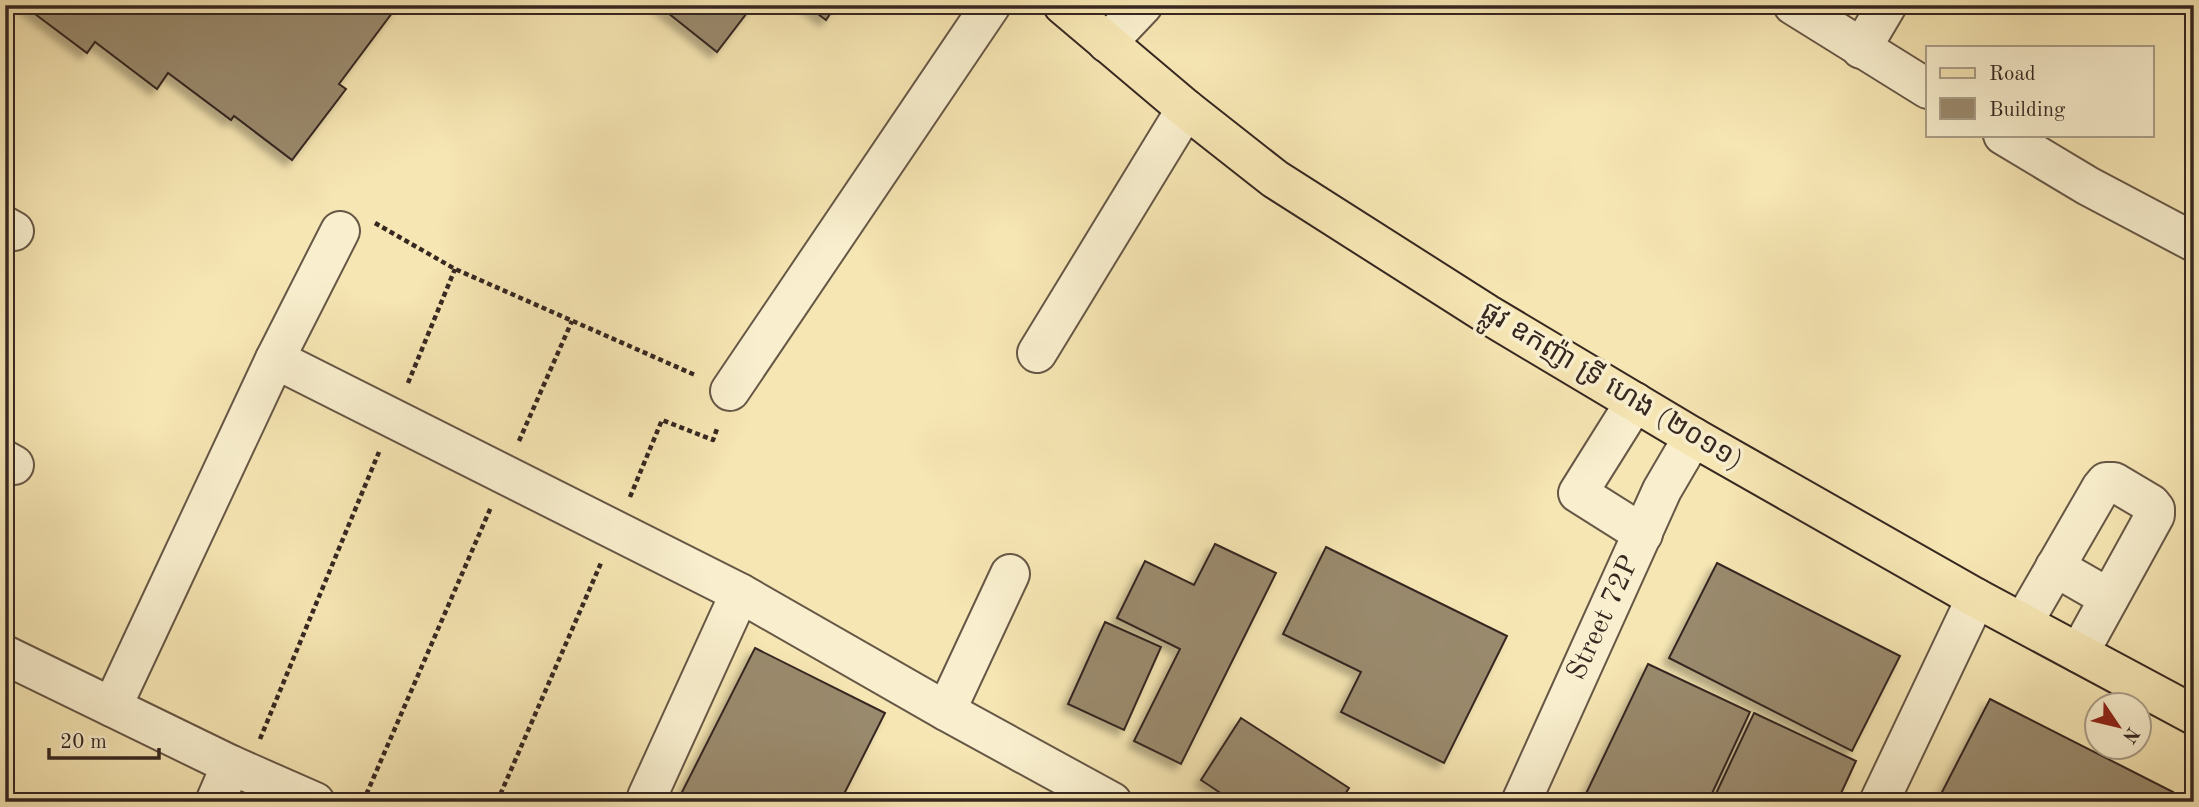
<svg xmlns="http://www.w3.org/2000/svg" width="2199" height="807" viewBox="0 0 2199 807" font-family="'Old Standard TT','Noto Sans Khmer',serif">
<style>
.building{fill:#9a8a6d;stroke:#362721;stroke-width:2;filter:url(#shadow)}
.lines{fill:none;stroke-linecap:round;stroke-linejoin:round}
.minor-casing{stroke:#665746;stroke-width:42}
.major-casing{stroke:#362721;stroke-width:42}
.path{stroke:#362721;stroke-width:4.5;stroke-dasharray:5 3.5;stroke-linecap:butt}
.minor{stroke:#f9efce;stroke-width:38}
.major{stroke:#f6e6b3;stroke-width:38}
.labels{text-anchor:middle;dominant-baseline:central;stroke-width:7;stroke-linejoin:round;paint-order:stroke}
.street-label{font-size:28px;fill:#362721;stroke:#f9efce}
</style>
<defs>
<filter id="shadow"><feDropShadow dx="-6" dy="6" stdDeviation="3.5" flood-color="#0004"/></filter>
</defs>
<rect width="100%" height="100%" fill="#f6e6b3"/>
<filter id="stains"><feTurbulence type="fractalNoise" baseFrequency=".00286" numOctaves="4"/><feColorMatrix values="0 0 0 0 .2 0 0 0 0 .09 0 0 0 0 .02 0 0 0 .5 -.17"/></filter>
<radialGradient id="worn" r=".72"><stop offset=".6" stop-color="#630" stop-opacity="0"/><stop offset="1" stop-color="#630" stop-opacity=".3"/></radialGradient>
<!-- building -->
<g class="building">
<path d="M23,5h375l-59,79 7,5 -54,71 -58,-44 -3,4 -63,-47 -11,16 -62,-47 -8,11z"/>
<path d="M658,5h95l-36,47z"/>
<path d="M806,5h30l-10,15z"/>
<path d="M1215,544l61,29 -95,191 -47,-23 46,-92 -63,-31 28,-57 49,24z"/>
<path d="M1326,547l181,89 -63,127 -103,-51 20,-40 -78,-38z"/>
<path d="M1717,563l183,93 -48,95 -183,-93z"/>
<path d="M1105,622l56,25 -37,83 -56,-26z"/>
<path d="M755,648l130,65 -45,89h-163z"/>
<path d="M1648,664l102,48 -42,90h-126z"/>
<path d="M1990,699l183,93 -5,10h-211l-16,-8z"/>
<path d="M1754,713l102,48 -19,41h-125z"/>
<path d="M1241,718l108,70 -9,14h-106l-33,-22z"/>
</g>
<g class="lines">
<!-- minor casing -->
<g class="minor-casing">
<g id="minor">
<path d="M1793,5l135,84"/>
<path d="M1107,43l36,-38"/>
<path d="M1861,49l26,-44"/>
<path d="M2003,135l85,51 106,56"/>
<path d="M5,226l9,5"/>
<path d="M1037,353l149,-244"/>
<path d="M275,359l465,234 206,118 166,91"/>
<path d="M730,391l261,-386"/>
<path d="M1635,402l-57,91 65,41"/>
<path d="M5,460l9,5"/>
<path d="M2055,567l54,31"/>
<path d="M2023,623l78,-135 5,-6h8l37,22 4,5v6l-76,138"/>
<path d="M5,655l226,110 84,37"/>
<path d="M112,707l163,-348 65,-128"/>
<path d="M946,711l64,-137"/>
<path d="M647,797l93,-204"/>
<path d="M215,802l16,-37"/>
<path d="M1521,802l141,-312 31,-53"/>
<path d="M1879,802l97,-204"/>
</g>
</g>
<!-- major casing -->
<g class="major-casing">
<path id="major" d="M1063,5l123,104 89,70 212,135 206,123 283,161 218,117"/>
</g>
<!-- path -->
<g class="path">
<path d="M375,223l80,46 240,106"/>
<path d="M408,383l47,-114"/>
<path d="M519,441l53,-120"/>
<path d="M630,497l32,-77 51,20 5,-14"/>
<path d="M260,739l119,-287"/>
<path d="M363,802l128,-295"/>
<path d="M497,802l104,-239"/>
</g>
<!-- minor -->
<use href="#minor" class="minor"/>
<!-- major -->
<use href="#major" class="major"/>
</g>
<g class="labels">
<!-- street labels -->
<g class="street-label">
<text transform="translate(1611 387) rotate(31)">ផ្លូវ ឧកញ៉ា ទ្រី ហេង (២០១១)</text>
<text transform="translate(1604 618) rotate(-65)">Street 72P</text>
</g>
</g>
<!-- margin -->
<rect width="2199" height="807" fill="none" stroke="#f6e6b3" stroke-width="28"/>
<rect x="7" y="7" width="2185" height="793" fill="none" stroke="#362721" stroke-width="3.5"/>
<rect x="14" y="14" width="2171" height="779" fill="none" stroke="#362721" stroke-width="2"/>
<!-- legend -->
<rect x="1926" y="46" width="228" height="91" fill="#f9efce" stroke="#ab9f89" stroke-width="2"/>
<rect x="1940" y="68" width="35" height="10" fill="#f6e6b3" stroke="#ab9f89" stroke-width="2"/>
<text x="1989" y="80" font-size="21" fill="#362721">Road</text>
<rect x="1940" y="98" width="35" height="21" fill="#9a8a6d" stroke="#ab9f89" stroke-width="2"/>
<text x="1989" y="116" font-size="21" fill="#362721">Building</text>
<!-- north arrow -->
<g transform="translate(2118 726) rotate(125)"><circle r="33" fill="#f9efce" stroke="#ab9f89" stroke-width="2"/>
<path d="M0-5L12 26L0 18L-12 26Z" fill="#8f2418"/>
<text y="-10" font-size="19" font-weight="bold" text-anchor="middle" fill="#362721">N</text>
</g>
<!-- scale -->
<path d="M49 748v10h110v-10" fill="none" stroke="#362721" stroke-width="3.5"/>
<text x="60" y="748" font-size="21" fill="#362721" stroke="#f9efce" stroke-width="5" paint-order="stroke">20 m</text>
<rect width="100%" height="100%" filter="url(#stains)"/>
<rect width="100%" height="100%" fill="url(#worn)"/>
</svg>
